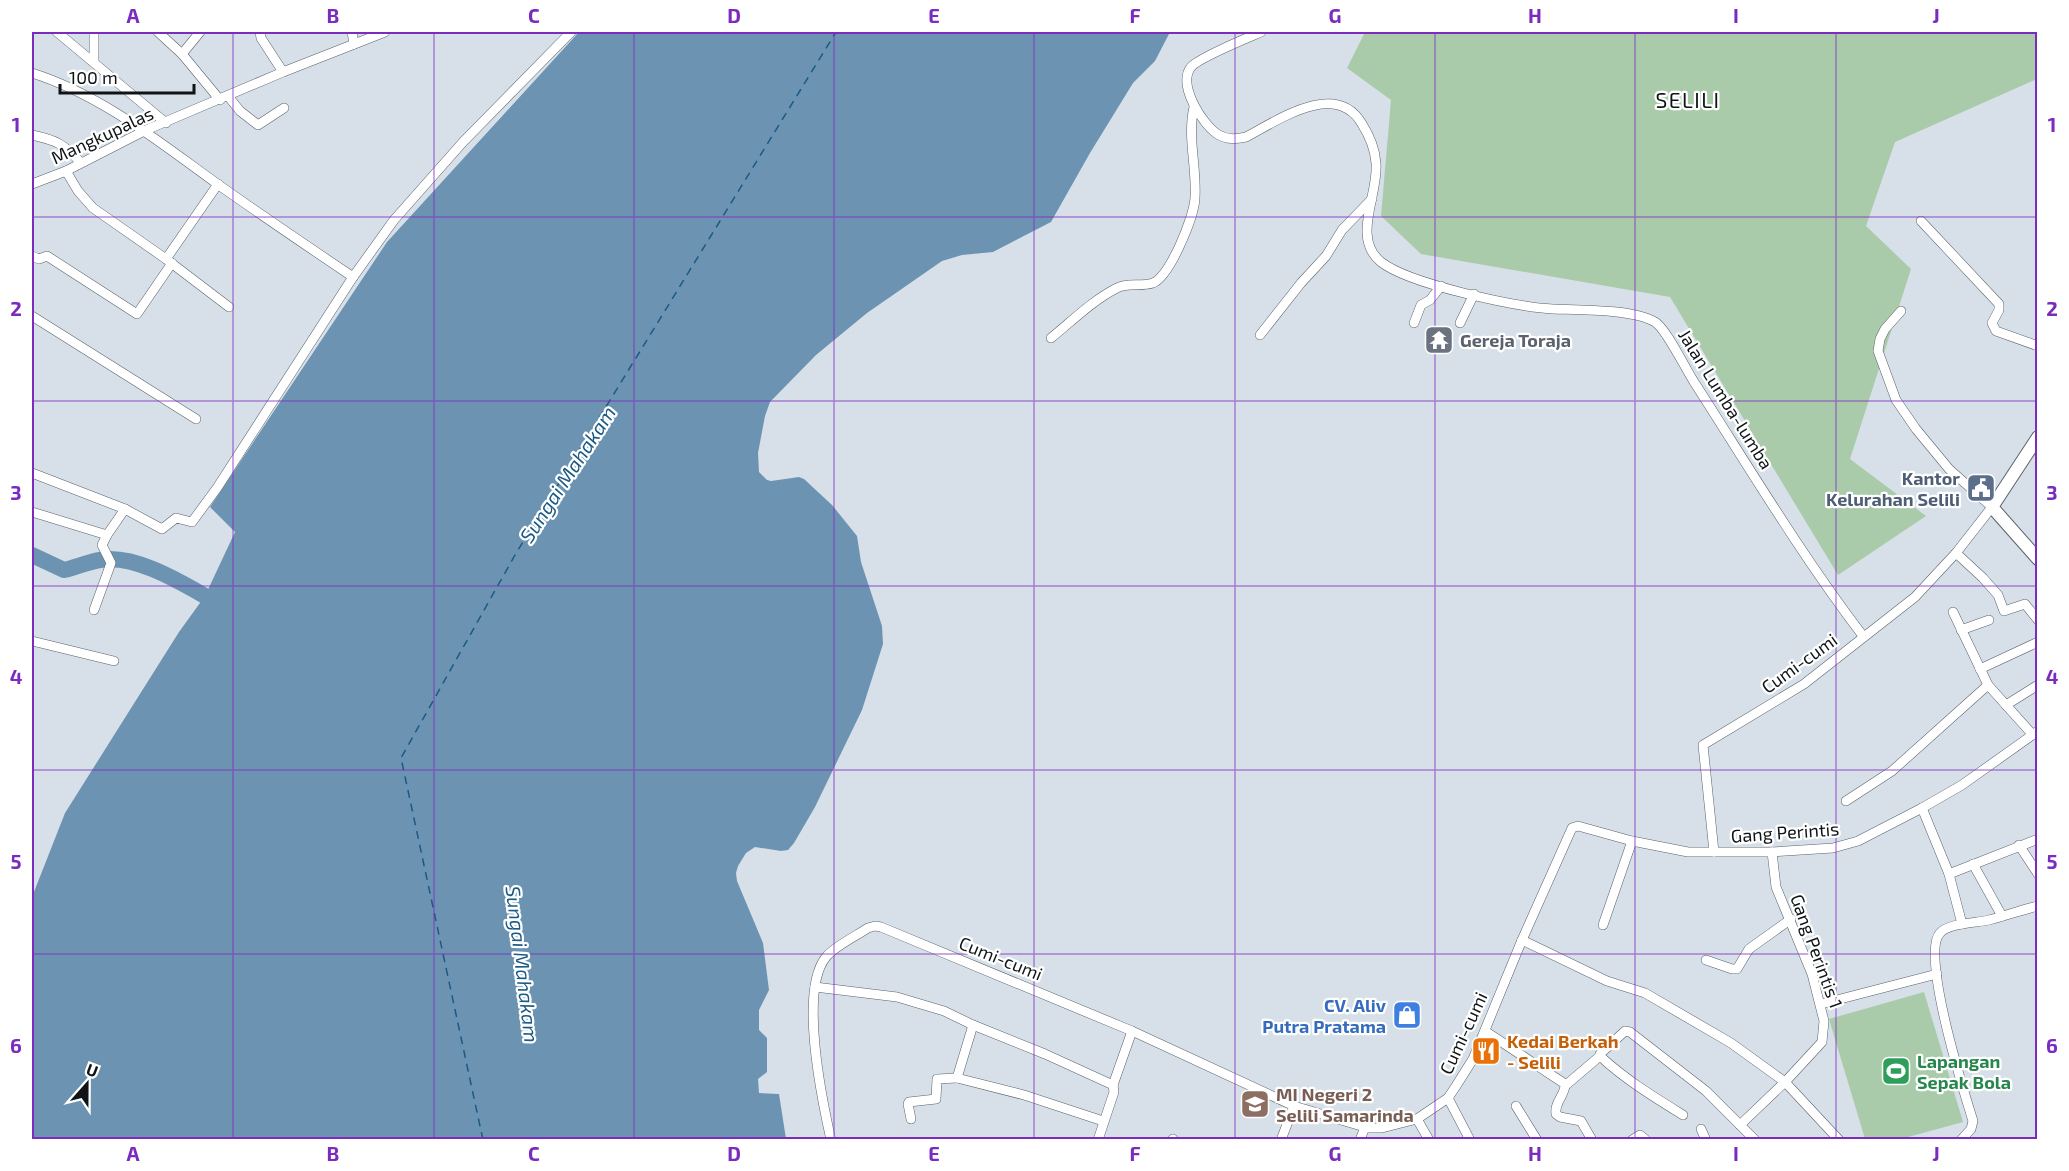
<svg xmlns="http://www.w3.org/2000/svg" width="2069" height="1171" viewBox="0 0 2069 1171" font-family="'Exo 2',sans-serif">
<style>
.green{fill:#a9cbaa}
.water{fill:#6d93b2}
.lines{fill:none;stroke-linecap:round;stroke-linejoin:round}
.river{stroke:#6d93b2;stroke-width:16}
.ferry{stroke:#1b5a84;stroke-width:1.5;stroke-dasharray:8 6;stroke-linecap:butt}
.minor-casing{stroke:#5a6269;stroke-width:10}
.secondary-casing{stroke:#5a6269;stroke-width:14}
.minor{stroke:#fff;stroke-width:9}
.secondary{stroke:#fff;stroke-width:12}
.grid{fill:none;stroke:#7b2cbf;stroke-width:1.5;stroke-opacity:0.55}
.labels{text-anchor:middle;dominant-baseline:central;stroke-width:4.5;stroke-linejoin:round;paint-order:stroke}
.street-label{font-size:18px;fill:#101416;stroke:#fff}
.worship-label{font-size:18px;font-weight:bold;fill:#5b616d;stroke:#fff;text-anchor:start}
.service-label{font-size:18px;font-weight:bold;fill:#4e5e75;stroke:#fff;text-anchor:end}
.shop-label{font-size:18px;font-weight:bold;fill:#366cbe;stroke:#fff;text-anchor:end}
.food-label{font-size:18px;font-weight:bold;fill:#c56008;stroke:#fff;text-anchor:start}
.leisure-label{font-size:18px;font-weight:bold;fill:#27864d;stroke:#fff;text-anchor:start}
.education-label{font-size:18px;font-weight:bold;fill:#785e54;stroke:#fff;text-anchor:start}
.water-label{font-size:20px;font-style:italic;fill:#1b5a84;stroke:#fff}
.quarter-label{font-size:21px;letter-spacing:1.5px;fill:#101416;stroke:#fff}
.neatline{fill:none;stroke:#7b2cbf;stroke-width:2}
.grid-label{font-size:20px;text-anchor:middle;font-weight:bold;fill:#7b2cbf}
</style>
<rect width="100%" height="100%" fill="#d7e0e8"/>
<!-- green -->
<g class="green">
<path d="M1365,32h672v47l-142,63 -29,84 45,43 -61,190 76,57 -88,59 -168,-278 -249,-43 -40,-38 10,-116 -44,-32z"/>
<path d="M1924,992l39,130 -62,17h-36l-36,-120z"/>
</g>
<!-- water -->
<path class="water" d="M579,32h591l-15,29 -22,22 -43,70 -39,69 -58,30 -31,3 -20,6 -75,52 -51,42 -46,47 -5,14 -7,37 1,19 8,8 4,1 28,-4 5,2 28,26 25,31 4,26 21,64 1,18 -21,66 -47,97 -21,36 -6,7 -7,1 -26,-4 -9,6 -8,13 -2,7 1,8 26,62 6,47 -10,20v20l8,8v34l-9,7 1,14 20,1 7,45h-754v-242l33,-84 114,-181 26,-36 30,-64 -25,-25 177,-265z"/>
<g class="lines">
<!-- river -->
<path class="river" d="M32,555l32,15c12,-3 24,-8 36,-10 33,-6 77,20 105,36"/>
<!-- ferry -->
<path class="ferry" d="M483,1140l-82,-382 114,-203 321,-523"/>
<!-- minor casing -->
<g class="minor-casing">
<g id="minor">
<path d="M57,32l109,91"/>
<path d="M158,32l24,22 38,46"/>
<path d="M260,32l1,6 22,34"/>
<path d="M352,32l2,12"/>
<path d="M1261,32c-14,6 -63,26 -70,35 -14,18 12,59 28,68 9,5 17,4 27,2 31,-16 90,-58 116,-13 7,11 13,26 14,39 3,31 -25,75 5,99 28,22 135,45 172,47 26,1 80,0 102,13 11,6 32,50 41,63 54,84 106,171 167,251"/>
<path d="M182,54l18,-22"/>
<path d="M94,61v-29"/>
<path d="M32,73c69,22 126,68 184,110 45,32 91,63 137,94"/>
<path d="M228,96l12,15 18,14 26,-17"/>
<path d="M32,135c24,5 32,9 49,28"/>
<path d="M66,171l12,20 15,17 73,51 63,48"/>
<path d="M32,184l34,-13 80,-41 137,-58 102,-40"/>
<path d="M1921,221l78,83v6l-7,13 4,8 42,15"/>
<path d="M32,256l7,3 8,-3 90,58 35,-51"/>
<path d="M166,259l52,-75"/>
<path d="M32,316l164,103"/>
<path d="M1414,323l7,-18 9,-5 11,-14"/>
<path d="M1460,323l14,-29"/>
<path d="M1260,335l41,-52 25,-27 16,-26 30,-31"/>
<path d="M1051,338c21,-17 42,-38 66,-50 10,-6 24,-1 36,-5 17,-7 41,-66 42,-85 2,-31 -8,-61 -1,-91"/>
<path d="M32,473l93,36 37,20 14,-11 16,4 25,-34 136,-211 41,-57 69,-78 108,-110"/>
<path d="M32,512l75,23 18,-26"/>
<path d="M1956,553l27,25 15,17 6,16 21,-7 13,16"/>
<path d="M94,610l17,-47 -9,-18 5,-10"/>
<path d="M1953,612l35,73 44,49"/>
<path d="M1961,630l28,-10"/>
<path d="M32,641l82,20"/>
<path d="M1980,669l58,-27"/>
<path d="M2006,705l32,-20"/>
<path d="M1846,801l46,-30 96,-86"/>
<path d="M1922,808l27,66 13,50"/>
<path d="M2019,845l19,29"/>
<path d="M1714,852l-11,-107 101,-61 111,-87 41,-44 36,-46 -43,-38 -33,-40 -20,-29 -18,-49 2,-12 5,-10 16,-18"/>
<path d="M1973,864l29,52"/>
<path d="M1949,874l89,-35"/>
<path d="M1603,925l29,-84"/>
<path d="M1522,940l85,41 38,12 86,50 54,39 37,-40 2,-21 -12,-47 -36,-87 -4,-35"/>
<path d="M1706,960l26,9h5l12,-20 42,-30"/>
<path d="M815,987l82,10 47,14 29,14 72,29 68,31 1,7 -16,48"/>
<path d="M1821,1004l116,-30"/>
<path d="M973,1025l-16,53 67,17 79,26"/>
<path d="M1485,1031l80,53c1,10 -11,18 -9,30l4,3 21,4 11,19"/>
<path d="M1113,1085l19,-54"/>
<path d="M1566,1085l34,-29"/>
<path d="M1448,1098l22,42"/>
<path d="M1516,1106l21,34"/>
<path d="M1683,1115c-29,-18 -57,-35 -82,-58l-1,-3 25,-23 5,1 76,59 49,49"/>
<path d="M911,1119l-3,-15 1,-2 27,-3 1,-20 20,-1"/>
<path d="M1417,1119l12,21"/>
<path d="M1740,1125l45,-43 54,58"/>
<path d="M1701,1129l5,11"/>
<path d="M831,1140c-9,-40 -32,-150 -5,-183 9,-11 30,-21 42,-29l7,-2 6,1 251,104 162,75 74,22h14l35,-9 31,-21 8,-12 17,-27 49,-119 50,-112 6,-2 54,15 56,11h84l61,-4 25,-7 64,-33 40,-23 76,-54"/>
<path d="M1172,1140l1,-1"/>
<path d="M1281,1140l13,-34"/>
<path d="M1360,1140l5,-13"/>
<path d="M1632,1140l8,-5 6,5"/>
<path d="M1961,1140l10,-11 2,-8c-9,-29 -53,-168 -33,-188 9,-10 36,-10 49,-13 16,-4 32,-10 49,-14"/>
</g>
</g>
<!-- secondary casing -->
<g class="secondary-casing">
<path id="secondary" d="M2038,437l-46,70 46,52"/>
</g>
<!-- minor -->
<use href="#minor" class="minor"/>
<!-- secondary -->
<use href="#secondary" class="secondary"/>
</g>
<!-- grid -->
<path class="grid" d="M233,32v1108M434,32v1108M634,32v1108M834,32v1108M1034,32v1108M1235,32v1108M1435,32v1108M1635,32v1108M1836,32v1108M32,217h2006M32,401h2006M32,586h2006M32,770h2006M32,954h2006"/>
<!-- icons -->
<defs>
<g id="temple-square" transform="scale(1.5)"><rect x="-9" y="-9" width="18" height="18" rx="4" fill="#6b7280" stroke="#fff"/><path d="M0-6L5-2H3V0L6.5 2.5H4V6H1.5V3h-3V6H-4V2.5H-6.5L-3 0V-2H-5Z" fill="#fff"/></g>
<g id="civic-square" transform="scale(1.5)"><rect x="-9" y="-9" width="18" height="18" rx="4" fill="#5c6f8a" stroke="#fff"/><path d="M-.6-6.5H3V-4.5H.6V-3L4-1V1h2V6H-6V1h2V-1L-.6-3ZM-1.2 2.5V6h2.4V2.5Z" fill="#fff"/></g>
<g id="shop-square" transform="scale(1.5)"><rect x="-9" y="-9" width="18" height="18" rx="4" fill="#3f7fe0" stroke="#fff"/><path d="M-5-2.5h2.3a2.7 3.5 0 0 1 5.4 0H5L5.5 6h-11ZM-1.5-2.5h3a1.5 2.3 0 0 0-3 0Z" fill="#fff"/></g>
<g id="restaurant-square" transform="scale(1.5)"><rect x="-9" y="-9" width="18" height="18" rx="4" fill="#e8710a" stroke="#fff"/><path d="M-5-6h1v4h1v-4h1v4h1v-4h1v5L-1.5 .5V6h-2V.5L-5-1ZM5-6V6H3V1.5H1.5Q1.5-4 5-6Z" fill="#fff"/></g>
<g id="stadium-square" transform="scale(1.5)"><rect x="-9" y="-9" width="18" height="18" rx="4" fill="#2e9e5b" stroke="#fff"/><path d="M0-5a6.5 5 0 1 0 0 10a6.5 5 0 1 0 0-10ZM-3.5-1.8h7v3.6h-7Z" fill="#fff"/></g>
<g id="school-square" transform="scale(1.5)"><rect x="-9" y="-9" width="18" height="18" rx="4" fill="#8d6e63" stroke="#fff"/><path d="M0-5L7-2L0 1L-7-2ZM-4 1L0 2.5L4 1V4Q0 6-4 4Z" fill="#fff"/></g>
</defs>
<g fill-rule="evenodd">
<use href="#temple-square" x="1439" y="340"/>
<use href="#civic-square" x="1981" y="488"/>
<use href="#shop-square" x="1407" y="1015"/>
<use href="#restaurant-square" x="1486" y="1051"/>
<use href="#stadium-square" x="1896" y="1071"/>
<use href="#school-square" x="1255" y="1104"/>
</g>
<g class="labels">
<!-- street labels -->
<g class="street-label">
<text transform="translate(102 135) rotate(-25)">Mangkupalas</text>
<text transform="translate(1726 399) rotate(58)">Jalan Lumba-lumba</text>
<text transform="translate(1799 663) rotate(-36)">Cumi-cumi</text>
<text transform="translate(1785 832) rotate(-4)">Gang Perintis</text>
<text transform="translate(1817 951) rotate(70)">Gang Perintis 1</text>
<text transform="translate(1001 958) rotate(22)">Cumi-cumi</text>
<text transform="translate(1463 1033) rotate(-65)">Cumi-cumi</text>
</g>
<!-- worship labels -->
<g class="worship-label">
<text x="1460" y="340">Gereja Toraja</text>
</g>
<!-- service labels -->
<g class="service-label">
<text x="1960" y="478">Kantor<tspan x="1960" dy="21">Kelurahan Selili</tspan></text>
</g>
<!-- shop labels -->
<g class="shop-label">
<text x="1386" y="1005">CV. Aliv<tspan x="1386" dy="21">Putra Pratama</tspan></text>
</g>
<!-- food labels -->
<g class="food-label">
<text x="1507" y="1041">Kedai Berkah<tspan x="1507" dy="21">- Selili</tspan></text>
</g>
<!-- leisure labels -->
<g class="leisure-label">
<text x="1917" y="1061">Lapangan<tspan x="1917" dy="21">Sepak Bola</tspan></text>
</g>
<!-- education labels -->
<g class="education-label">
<text x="1276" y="1094">MI Negeri 2<tspan x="1276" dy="21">Selili Samarinda</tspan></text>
</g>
<!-- water labels -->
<g class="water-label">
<text transform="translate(567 474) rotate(-57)">Sungai Mahakam</text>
<text transform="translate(523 964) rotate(83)">Sungai Mahakam</text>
</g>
<!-- quarter labels -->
<g class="quarter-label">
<text x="1688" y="99">SELILI</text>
</g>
</g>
<!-- border -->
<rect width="2069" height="1171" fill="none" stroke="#ffffff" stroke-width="66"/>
<!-- north arrow -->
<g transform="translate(87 1084) rotate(21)" stroke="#ffffff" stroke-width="4.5" paint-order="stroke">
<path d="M0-4.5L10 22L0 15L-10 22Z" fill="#101416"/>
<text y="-9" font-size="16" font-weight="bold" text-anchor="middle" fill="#101416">U</text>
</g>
<!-- scale -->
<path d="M60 84v9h134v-9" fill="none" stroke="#101416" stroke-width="3"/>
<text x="69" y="84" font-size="18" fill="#101416" stroke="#ffffff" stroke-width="4.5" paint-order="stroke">100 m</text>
<rect x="33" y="33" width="2003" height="1105" class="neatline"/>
<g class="grid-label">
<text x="133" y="23">A</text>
<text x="333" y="23">B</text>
<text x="534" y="23">C</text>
<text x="734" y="23">D</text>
<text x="934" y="23">E</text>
<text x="1135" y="23">F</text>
<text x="1335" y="23">G</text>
<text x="1535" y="23">H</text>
<text x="1736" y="23">I</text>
<text x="1936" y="23">J</text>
<text x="16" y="132">1</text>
<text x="2052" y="132">1</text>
<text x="16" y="316">2</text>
<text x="2052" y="316">2</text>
<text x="16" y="500">3</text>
<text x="2052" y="500">3</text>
<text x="16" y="684">4</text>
<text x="2052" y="684">4</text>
<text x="16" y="869">5</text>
<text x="2052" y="869">5</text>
<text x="16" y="1053">6</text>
<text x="2052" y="1053">6</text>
<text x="133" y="1161">A</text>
<text x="333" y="1161">B</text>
<text x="534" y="1161">C</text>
<text x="734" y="1161">D</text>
<text x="934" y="1161">E</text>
<text x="1135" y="1161">F</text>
<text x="1335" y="1161">G</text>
<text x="1535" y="1161">H</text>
<text x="1736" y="1161">I</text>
<text x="1936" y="1161">J</text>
</g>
</svg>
